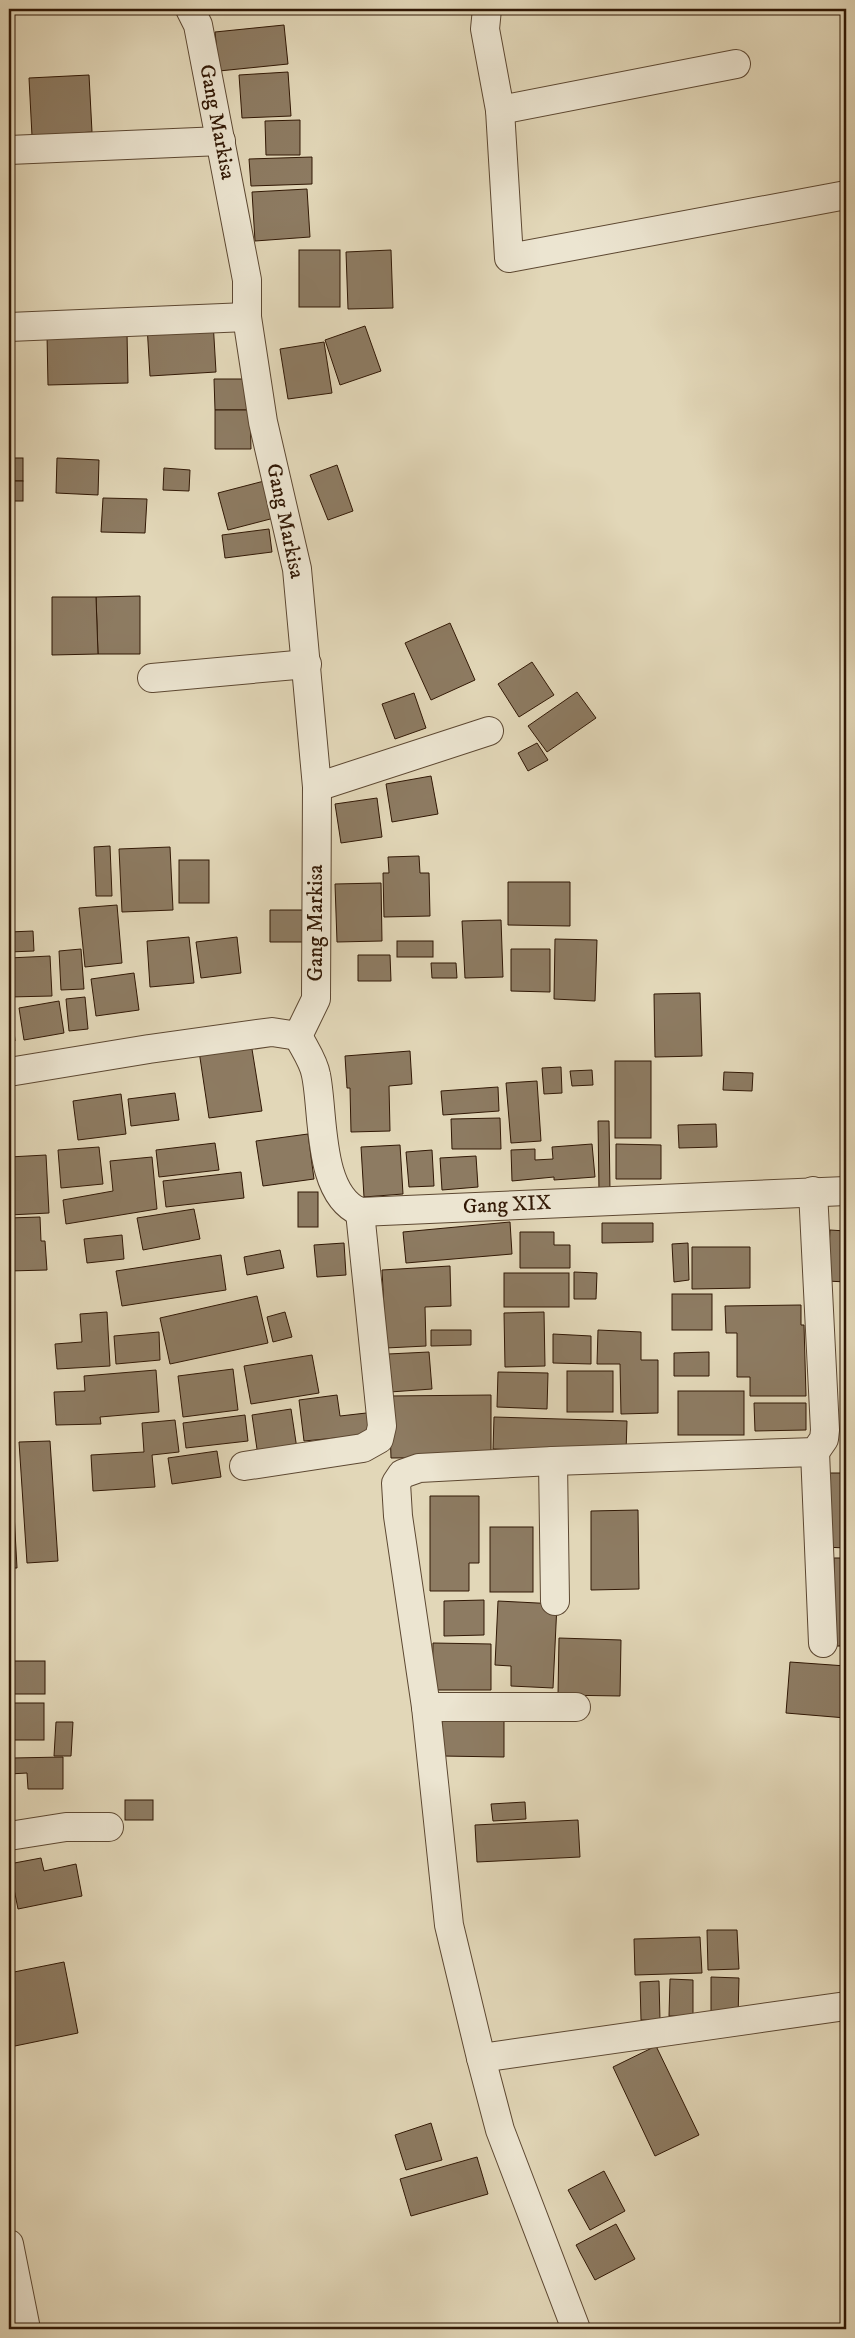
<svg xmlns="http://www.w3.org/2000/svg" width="855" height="2338" viewBox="0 0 855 2338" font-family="'IM FELL DW Pica',serif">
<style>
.building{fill:#8d7b62;stroke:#311805}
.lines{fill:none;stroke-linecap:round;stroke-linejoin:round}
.minor-casing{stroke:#5d4832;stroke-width:30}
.minor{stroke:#ece5d1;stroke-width:28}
.labels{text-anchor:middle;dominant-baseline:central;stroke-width:4;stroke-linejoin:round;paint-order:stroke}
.street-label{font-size:21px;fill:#311805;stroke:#ece5d1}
</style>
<rect width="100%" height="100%" fill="#e2d7b8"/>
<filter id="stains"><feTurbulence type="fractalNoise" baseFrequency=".004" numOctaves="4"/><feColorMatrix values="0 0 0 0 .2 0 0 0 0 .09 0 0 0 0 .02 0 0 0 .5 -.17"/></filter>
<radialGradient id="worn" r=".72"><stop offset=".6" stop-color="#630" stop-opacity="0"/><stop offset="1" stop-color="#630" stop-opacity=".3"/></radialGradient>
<!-- building -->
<g class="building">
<path d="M284,25l4,39 -69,7 -4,-39z"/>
<path d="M288,72l3,44 -49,2 -3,-43z"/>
<path d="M89,75l3,57 -60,4 -3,-58z"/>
<rect x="9" y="85" width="3" height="42"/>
<path d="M300,120v35h-34l-1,-34z"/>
<path d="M312,157v27l-61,2 -2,-27z"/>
<path d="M307,189l3,48 -55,4 -3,-49z"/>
<rect x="299" y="250" width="41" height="57"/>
<path d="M391,250l2,58 -45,1 -2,-57z"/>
<path d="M213,321l3,51 -66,4 -3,-51z"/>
<path d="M365,326l16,45 -41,14 -15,-45z"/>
<path d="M127,333l1,50 -80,2 -1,-50z"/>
<path d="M324,342l8,51 -44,6 -8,-50z"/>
<path d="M214,379h35l1,31h-35z"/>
<path d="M215,410h35l1,39h-36z"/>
<rect x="9" y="458" width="14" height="23"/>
<path d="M57,458l42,2 -1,35 -42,-2z"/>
<path d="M337,465l16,46 -25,9 -18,-45z"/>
<path d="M164,468l26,2 -1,21 -26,-1z"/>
<path d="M268,480l10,37 -50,13 -10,-37z"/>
<rect x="9" y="481" width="14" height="20"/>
<path d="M103,498l44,1 -2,34 -44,-1z"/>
<path d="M269,529l3,23 -47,6 -3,-23z"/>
<path d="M140,596v58h-42l-2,-57z"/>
<path d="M52,597h44l2,57 -46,1z"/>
<path d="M450,623l25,57 -44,20 -26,-57z"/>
<path d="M532,662l22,33 -35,22 -21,-33z"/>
<path d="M577,692l19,26 -49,34 -19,-26z"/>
<path d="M414,693l12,35 -31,11 -13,-35z"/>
<path d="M537,743l11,17 -20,11 -10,-18z"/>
<path d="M431,776l7,38 -46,8 -6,-38z"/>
<path d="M377,798l5,39 -41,6 -6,-39z"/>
<path d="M110,846l2,50h-16l-2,-49z"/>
<path d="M170,847l3,63 -51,2 -3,-63z"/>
<path d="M419,856l1,17h9l1,43 -46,1 -1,-44h6l-1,-16z"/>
<rect x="179" y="860" width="30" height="43"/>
<path d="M9,881l2,30h-2z"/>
<path d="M508,882h62v44l-62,-1z"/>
<path d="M381,883l1,58 -45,1 -2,-58z"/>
<path d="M117,905l5,58 -37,4 -6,-59z"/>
<path d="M270,910h34l1,32h-35z"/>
<path d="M501,920l2,57 -38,1 -3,-57z"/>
<path d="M33,931l1,20 -25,1v-20z"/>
<path d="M189,937l5,46 -44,4 -3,-46z"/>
<path d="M237,937l4,36 -40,5 -5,-36z"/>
<path d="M555,939l42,1 -2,61 -41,-2z"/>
<rect x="397" y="941" width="36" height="16"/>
<path d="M81,949l3,40 -23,1 -2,-39z"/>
<path d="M511,949h39v43l-39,-1z"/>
<path d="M358,955h32l1,26h-33z"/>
<path d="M50,956l2,40 -43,1v-39z"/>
<path d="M431,963h25l1,15h-25z"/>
<path d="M134,973l5,37 -43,6 -5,-37z"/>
<path d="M700,993l2,63 -47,1 -1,-63z"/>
<path d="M85,997l3,32 -19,2 -3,-32z"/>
<path d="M59,1001l5,32 -40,7 -5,-32z"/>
<path d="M12,1011l3,30h-6v-29z"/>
<path d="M251,1043l11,68 -53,7 -10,-67z"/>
<path d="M410,1051l2,33 -23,2 1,45 -39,1 -1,-44h-3l-2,-32z"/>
<rect x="615" y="1061" width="36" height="77"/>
<path d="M561,1067l1,26 -18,1 -2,-26z"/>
<path d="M592,1070l1,15 -21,1 -2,-15z"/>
<path d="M724,1072l29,1 -1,18 -29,-1z"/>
<path d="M537,1081l4,60 -30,2 -5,-60z"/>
<path d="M498,1087l1,24 -56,4 -2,-24z"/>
<path d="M175,1093l4,27 -48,6 -3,-27z"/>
<path d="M121,1094l5,40 -48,6 -5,-39z"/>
<path d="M500,1118l1,31h-49l-1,-30z"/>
<path d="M598,1121h11l1,70 -11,1z"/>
<path d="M716,1124l1,23 -38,1 -1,-23z"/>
<path d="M308,1134l6,45 -51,7 -7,-45z"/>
<path d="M215,1143l4,27 -60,7 -3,-27z"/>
<path d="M592,1144l3,33 -41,3v-3l-42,4 -1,-31 24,-1v11l18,-1 -1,-12z"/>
<path d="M616,1144l45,1v34h-45z"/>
<path d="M400,1145l3,49 -39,3 -3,-50z"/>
<path d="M99,1147l4,37 -42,4 -3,-38z"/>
<path d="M432,1150l2,36 -25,1 -3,-35z"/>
<path d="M46,1155l3,58 -40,2v-58z"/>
<path d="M476,1156l2,31 -36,3 -2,-32z"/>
<path d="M152,1157l5,52 -91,15 -3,-24 50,-9 -3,-30z"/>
<path d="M241,1172l3,26 -78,9 -3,-26z"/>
<rect x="298" y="1192" width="20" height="35"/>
<path d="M194,1209l6,30 -57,11 -6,-32z"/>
<path d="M40,1217l1,24h4l2,29 -38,1v-53z"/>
<path d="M510,1222l2,32 -106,9 -3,-31z"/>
<path d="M602,1223h51v19l-51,1z"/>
<path d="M830,1230l16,1v51l-19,-1z"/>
<path d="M520,1232h34v13h16v23h-50z"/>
<path d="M122,1235l2,24 -37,4 -3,-24z"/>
<path d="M344,1243l2,32 -29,2 -3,-32z"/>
<path d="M688,1243l1,37 -15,2 -2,-38z"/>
<path d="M692,1247h58v41l-58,1z"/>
<path d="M280,1250l4,18 -37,7 -3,-18z"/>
<path d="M221,1255l5,35 -104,16 -6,-35z"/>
<path d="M450,1266l1,40 -26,1 1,39 -40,2 -4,-78z"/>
<path d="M574,1272l23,1 -1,26h-22z"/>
<rect x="504" y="1273" width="65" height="34"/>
<rect x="672" y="1294" width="40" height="36"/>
<path d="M257,1296l11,47 -98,21 -10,-46z"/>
<path d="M801,1305v20h3l2,71h-56v-19h-13v-44h-11l-1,-27z"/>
<path d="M107,1312l3,54 -53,3 -2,-25 27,-2 -2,-28z"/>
<path d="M285,1312l7,25 -19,5 -6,-25z"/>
<path d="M544,1312l1,54 -40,1 -1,-54z"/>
<path d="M431,1330h40v15l-40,1z"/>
<path d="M598,1330l43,2v28h17v53l-37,1 -1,-50h-23z"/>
<path d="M159,1332l1,28 -44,4 -2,-28z"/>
<path d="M553,1334l38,2v28l-38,-1z"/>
<path d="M429,1352l3,37 -42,3 -2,-38z"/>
<path d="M709,1352v24h-35v-23z"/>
<path d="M312,1355l7,38 -68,11 -7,-38z"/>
<path d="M233,1369l5,41 -55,7 -5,-41z"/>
<path d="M156,1370l3,42 -59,5 1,7 -45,1 -2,-33 31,-1 -1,-15z"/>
<rect x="567" y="1371" width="46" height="41"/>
<path d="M498,1372l50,1 -1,36 -50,-2z"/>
<rect x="678" y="1391" width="66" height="44"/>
<path d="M337,1395l3,21 35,-4 2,22 -73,7 -5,-41z"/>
<path d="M491,1395v62l-100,1 -2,-62z"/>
<path d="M754,1403h52v27l-51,1z"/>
<path d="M291,1409l6,40 -39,7 -6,-41z"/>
<path d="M245,1415l3,26 -62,7 -3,-25z"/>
<path d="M494,1417l133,4 -1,31 -133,-3z"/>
<path d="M175,1420l4,32 -27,3 3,32 -62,4 -2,-36 53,-3 -2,-29z"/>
<path d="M50,1441l8,120 -31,2 -8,-121z"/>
<path d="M846,1447v17h-3v-16z"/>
<path d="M217,1451l4,26 -49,7 -4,-26z"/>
<path d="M9,1457h2l6,111h-8z"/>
<path d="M824,1473h22v75l-22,-1z"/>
<path d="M430,1496h49v67h-10v28h-39z"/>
<path d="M638,1510l1,79 -48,1v-79z"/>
<rect x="490" y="1527" width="43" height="65"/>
<path d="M834,1558h12v88h-10z"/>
<path d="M484,1600v35l-40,1v-35z"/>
<path d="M498,1601l59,3 -4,84 -42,-2v-20l-16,-1z"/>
<path d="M559,1638l62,2 -1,56 -62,-1z"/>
<path d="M433,1643l58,1v46h-59z"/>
<rect x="13" y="1661" width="32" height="33"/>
<path d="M790,1662l56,4v52l-60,-5z"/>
<rect x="9" y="1703" width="35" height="37"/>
<path d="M442,1717h62v40l-62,-1z"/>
<path d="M56,1722h17l-2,34h-17z"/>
<path d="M9,1744h4v14l50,-1v32h-35l-1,-16 -18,1z"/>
<rect x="125" y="1800" width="28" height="20"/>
<path d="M525,1802l1,17 -33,2 -2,-17z"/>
<path d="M578,1820l2,37 -103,5 -2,-37z"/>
<path d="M41,1858l3,13 32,-7 6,32 -64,13 -9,-45z"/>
<path d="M707,1930h30l2,39 -31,1z"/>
<path d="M700,1937l2,36 -67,2 -1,-36z"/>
<path d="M64,1962l14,71 -68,14 -1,-74z"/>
<path d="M711,1977l28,1 -1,40h-27z"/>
<path d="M670,1979l23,1v36h-24z"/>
<path d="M659,1981l1,39h-19l-1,-38z"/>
<path d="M656,2046l43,89 -44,21 -42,-89z"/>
<path d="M431,2123l11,37 -36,10 -11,-35z"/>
<path d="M477,2157l11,37 -77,22 -11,-37z"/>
<path d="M604,2171l21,40 -35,19 -22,-40z"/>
<path d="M616,2224l19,35 -40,21 -19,-35z"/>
</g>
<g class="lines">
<!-- minor casing -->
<g class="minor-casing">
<g id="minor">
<path d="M190,9l8,16 49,255v37l16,105 34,147 20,218 -1,212 -18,37"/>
<path d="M487,9l-2,20 15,81 9,148 337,-63"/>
<path d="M500,110l236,-46"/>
<path d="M9,150l212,-9"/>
<path d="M9,327l238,-10"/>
<path d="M152,678l155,-14"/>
<path d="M317,787l172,-56"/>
<path d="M298,1036c6,12 16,26 18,39 8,38 1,119 44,137l486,-21"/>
<path d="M9,1072l140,-23 123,-17 26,4"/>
<path d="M815,1452l8,191"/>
<path d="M553,1461l2,140"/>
<path d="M244,1466l119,-18 16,-9 3,-13 -22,-214"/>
<path d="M426,1707h150"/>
<path d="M9,1836l57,-9h43"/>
<path d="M481,2058l365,-52"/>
<path d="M9,2244l17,85"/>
<path d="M576,2329l-76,-199 -19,-72 -32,-133 -23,-218 -28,-191 -2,-33 6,-9 17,-6 134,-7 262,-9 9,-13 1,-9 -12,-239"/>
</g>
</g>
<!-- minor -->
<use href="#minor" class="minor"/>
</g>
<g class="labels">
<!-- street labels -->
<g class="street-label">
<text transform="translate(217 122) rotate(79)">Gang Markisa</text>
<text transform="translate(285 521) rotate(78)">Gang Markisa</text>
<text transform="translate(316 923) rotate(-90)">Gang Markisa</text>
<text transform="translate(507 1205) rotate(-3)">Gang XIX</text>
</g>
</g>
<!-- margin -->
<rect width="855" height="2338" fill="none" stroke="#e2d7b8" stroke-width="30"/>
<rect x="10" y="10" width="835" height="2318" fill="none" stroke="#311805" stroke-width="2.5"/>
<rect x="15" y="15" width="825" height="2308" fill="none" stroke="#311805"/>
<rect width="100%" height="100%" filter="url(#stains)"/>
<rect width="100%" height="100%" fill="url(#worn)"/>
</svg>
